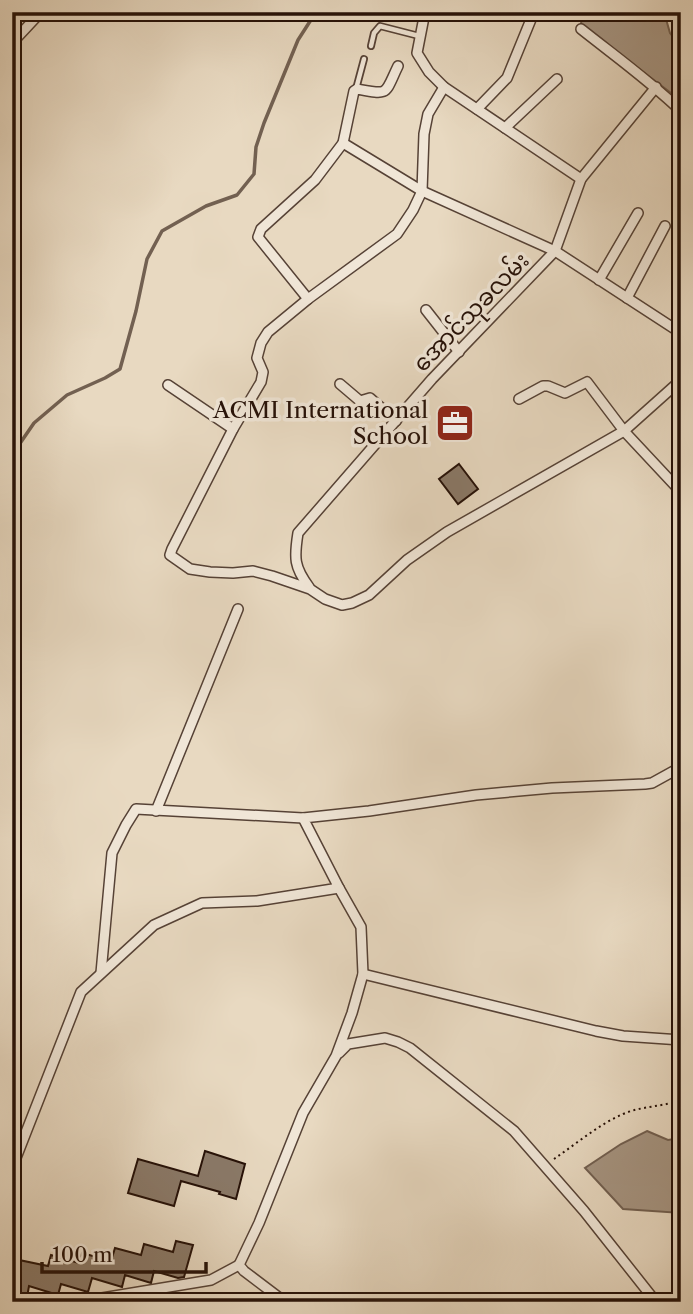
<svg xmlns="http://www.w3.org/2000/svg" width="693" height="1314" viewBox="0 0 693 1314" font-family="'Libre Caslon Text','Noto Sans Myanmar',serif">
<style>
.water{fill:#a69582;stroke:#726051;stroke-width:2}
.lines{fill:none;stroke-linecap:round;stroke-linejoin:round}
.stream{stroke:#726051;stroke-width:3.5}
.building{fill:#8a7968;stroke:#251007;stroke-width:2}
.service-casing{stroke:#564236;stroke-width:8}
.minor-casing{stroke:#564236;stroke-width:12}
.path{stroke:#251007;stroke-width:2;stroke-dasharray:2 3.5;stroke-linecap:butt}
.service{stroke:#f0e6d7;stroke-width:4.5}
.minor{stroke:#f0e6d7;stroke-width:9}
.labels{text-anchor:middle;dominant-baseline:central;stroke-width:7;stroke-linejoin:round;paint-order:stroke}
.street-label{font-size:23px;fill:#251007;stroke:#f0e6d7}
.poi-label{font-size:23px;fill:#251007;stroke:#f0e6d7;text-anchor:end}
</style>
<rect width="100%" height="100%" fill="#e8d9c1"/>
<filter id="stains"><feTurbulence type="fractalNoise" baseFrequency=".00286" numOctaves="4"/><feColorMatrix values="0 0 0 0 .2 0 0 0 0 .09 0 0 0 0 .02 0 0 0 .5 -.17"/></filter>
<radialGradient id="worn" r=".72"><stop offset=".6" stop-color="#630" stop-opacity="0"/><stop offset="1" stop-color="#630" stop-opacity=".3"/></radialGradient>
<!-- water -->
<g class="water">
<path d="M582,12h82l6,21 11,14v55l-10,-9 -90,-68z"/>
<path d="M647,1131l21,9 13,-2v75l-58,-4 -38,-41 36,-24z"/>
</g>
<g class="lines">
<!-- stream -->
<path class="stream" d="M12,455l22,-32 33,-28 38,-17 15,-9 16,-58 11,-52 15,-28 44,-25 31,-11 17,-21 2,-27 8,-24 34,-83 18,-28"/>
</g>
<!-- building -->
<g class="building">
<path d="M459,464l19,25 -20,15 -19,-25z"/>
<path d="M205,1151l40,13 -9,35 -17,-5 1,-2 -39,-11 -7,25 -46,-13 10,-34 60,17z"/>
<path d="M176,1241l17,4 -9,32 -6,1 -24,-7 -3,12 -26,-8 -3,12 -30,-9 -4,14 -27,-8 -3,11 -29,-9 -2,11 -15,-3 7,-34 29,6 3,-11 28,8 3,-10 29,8 4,-13 26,7 3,-11 29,8z"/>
</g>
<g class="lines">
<!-- service casing -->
<g class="service-casing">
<g id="service">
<path d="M371,46l3,-13 6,-7 39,10"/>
<path d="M356,89l8,-30"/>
</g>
</g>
<!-- minor casing -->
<g class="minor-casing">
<g id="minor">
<path d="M425,12l-8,41 12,19 15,15 137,92"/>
<path d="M581,29c34,27 69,52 100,82"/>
<path d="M12,43l29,-31"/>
<path d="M444,87l-16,27 -4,20 -2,57 -9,19 -16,24 -89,65 -40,33 -7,11 -4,15 6,14 -2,10 -28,47 -61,120 -2,6 20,14 20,3 23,1 20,-2 19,5 38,13 15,10 17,6 10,-2 17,-8 38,-35 40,-28 177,-101 57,-51"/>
<path d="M477,109l30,-31 27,-66"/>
<path d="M505,128l52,-49"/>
<path d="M343,143l79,48 133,60 126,82"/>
<path d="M599,280l39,-67"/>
<path d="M627,298l38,-72"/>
<path d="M308,299l-50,-62 3,-8 54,-49 28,-37 11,-52 3,-2c33,6 27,6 41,-23"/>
<path d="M426,310l33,42"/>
<path d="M340,384l20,17 10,-3 26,23"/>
<path d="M168,385l65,44"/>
<path d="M519,399l24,-13h5l17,7 22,-11 37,49 57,61"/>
<path d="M309,587c-15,-20 -15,-29 -11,-54l134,-154 123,-128 26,-72 75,-92"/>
<path d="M156,811l82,-202"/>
<path d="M101,973l11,-120 14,-28 10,-16 167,9"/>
<path d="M363,974l233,57 27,5 58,4"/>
<path d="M339,1053l9,-9 37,-6 13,4 12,6 104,83 70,80 72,91"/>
<path d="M12,1168l69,-176 73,-67 48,-22 55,-2 82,-13 -36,-70 66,-7 107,-16 76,-7 93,-4 7,-1 29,-16"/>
<path d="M78,1302l133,-22 28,-15"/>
<path d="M285,1302l-41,-31 -5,-6 20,-42 44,-110 33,-57 16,-43 11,-39 -2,-47 -22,-39"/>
</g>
</g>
<!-- path -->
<path class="path" d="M554,1159c22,-15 44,-34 69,-45 18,-8 39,-7 58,-14"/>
<!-- service -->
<use href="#service" class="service"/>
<!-- minor -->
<use href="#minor" class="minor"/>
</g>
<!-- icons -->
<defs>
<g id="office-square" transform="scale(2.0125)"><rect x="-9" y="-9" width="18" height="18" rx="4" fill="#8f2418" stroke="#f0e6d7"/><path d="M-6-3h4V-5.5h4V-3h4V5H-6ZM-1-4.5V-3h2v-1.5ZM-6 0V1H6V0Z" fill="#fff"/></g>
</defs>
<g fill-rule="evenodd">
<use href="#office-square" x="455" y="423"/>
</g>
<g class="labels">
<!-- street labels -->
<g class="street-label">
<text transform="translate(471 312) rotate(-46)">အောင်သုခလမ်း</text>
</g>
<!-- poi labels -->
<g class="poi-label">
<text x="428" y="410">ACMI International<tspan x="428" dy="26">School</tspan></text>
</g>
</g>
<!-- margin -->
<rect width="693" height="1314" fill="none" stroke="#e8d9c1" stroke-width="42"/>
<rect x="14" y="14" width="665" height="1286" fill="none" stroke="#251007" stroke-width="3.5"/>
<rect x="21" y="21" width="651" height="1272" fill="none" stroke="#251007" stroke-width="2"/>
<!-- scale -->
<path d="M42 1262v10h164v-10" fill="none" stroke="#251007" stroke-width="3.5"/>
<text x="52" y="1262" font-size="21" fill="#251007" stroke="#f0e6d7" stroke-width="5" paint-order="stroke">100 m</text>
<rect width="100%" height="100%" filter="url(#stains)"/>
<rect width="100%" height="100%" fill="url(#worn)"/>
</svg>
